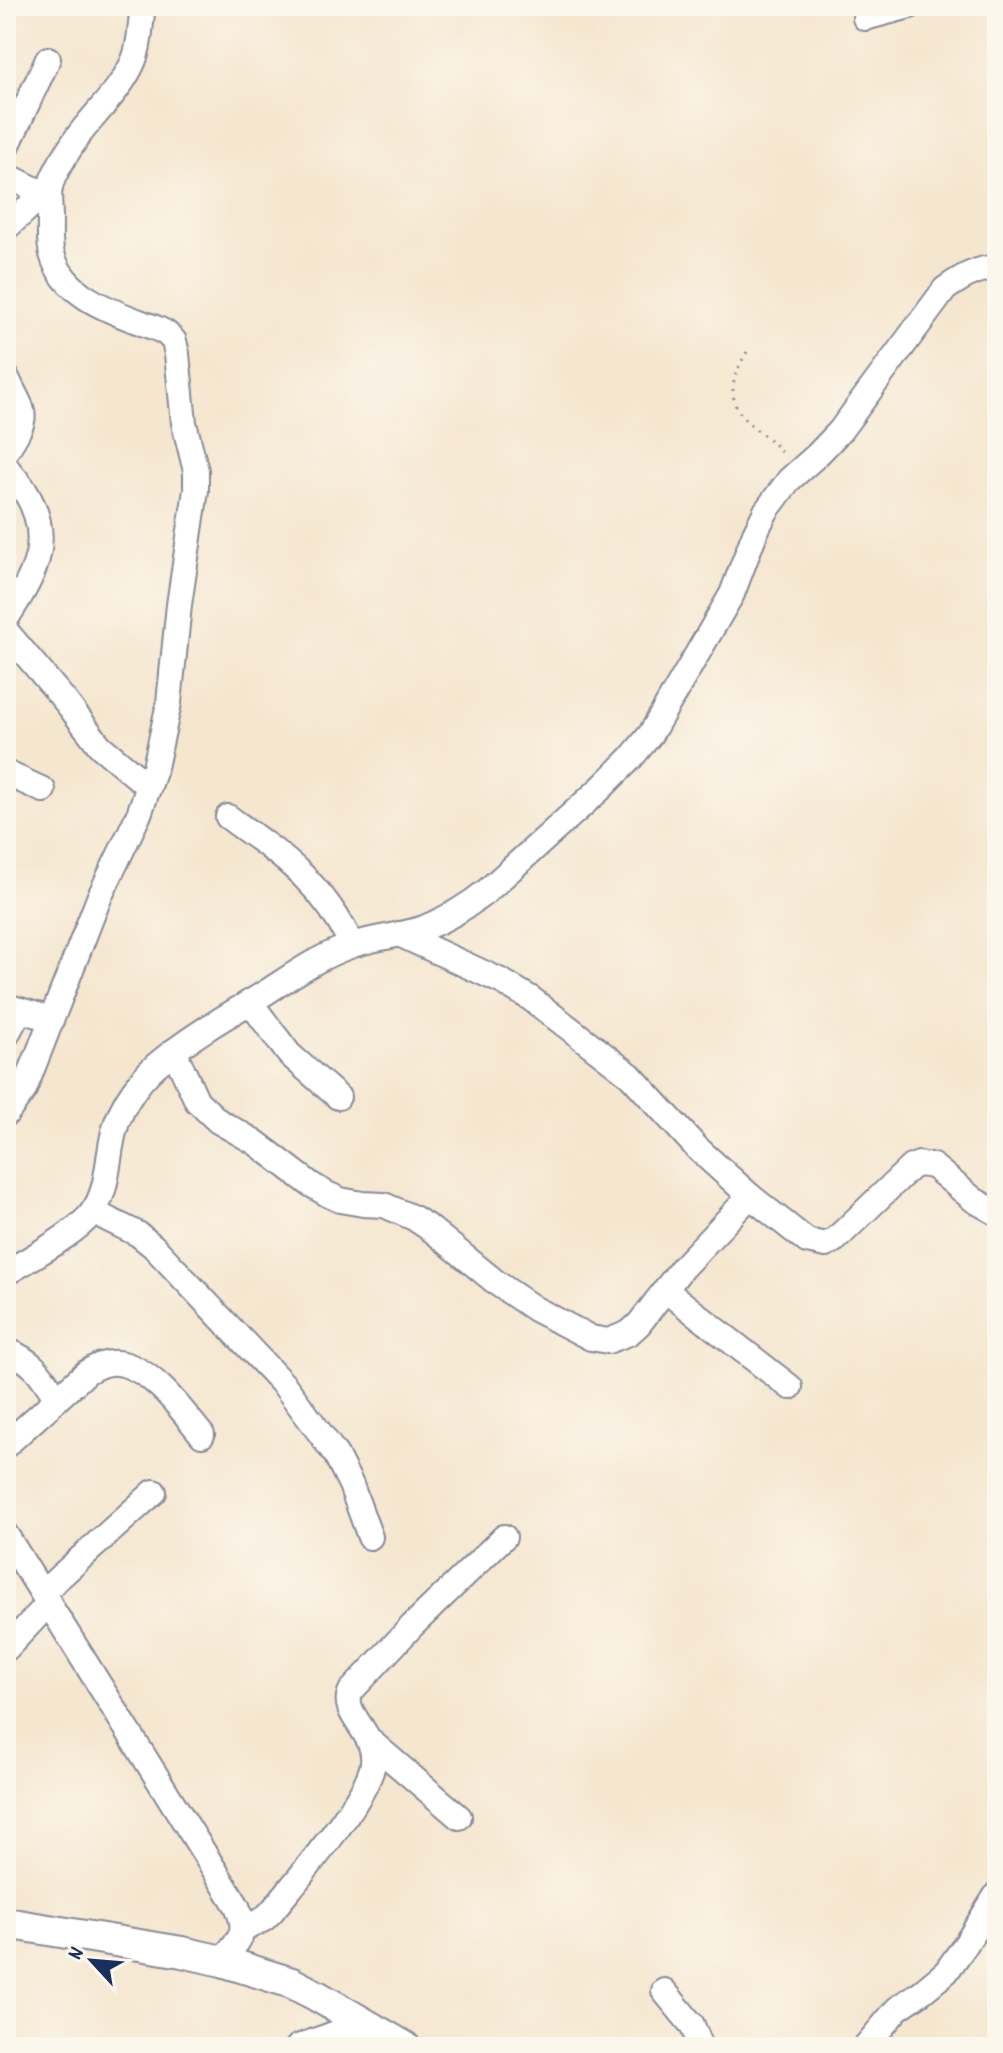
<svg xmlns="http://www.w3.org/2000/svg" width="1003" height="2053" viewBox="0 0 1003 2053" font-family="Dekko,sans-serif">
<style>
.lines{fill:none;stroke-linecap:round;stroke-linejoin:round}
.minor-casing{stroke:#888a96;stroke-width:28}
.major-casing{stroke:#888a96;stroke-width:34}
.path{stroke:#888a96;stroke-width:3;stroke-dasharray:2 6;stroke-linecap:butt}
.minor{stroke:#fff;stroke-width:24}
.major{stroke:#fff;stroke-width:30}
</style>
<rect width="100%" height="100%" fill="#fbf7ec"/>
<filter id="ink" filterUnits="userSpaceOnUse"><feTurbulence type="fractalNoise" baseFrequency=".0125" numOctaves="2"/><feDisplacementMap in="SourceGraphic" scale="16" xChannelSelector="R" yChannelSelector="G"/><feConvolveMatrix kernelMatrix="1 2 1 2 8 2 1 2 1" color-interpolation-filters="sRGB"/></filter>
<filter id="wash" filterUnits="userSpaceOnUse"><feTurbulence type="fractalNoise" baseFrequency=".006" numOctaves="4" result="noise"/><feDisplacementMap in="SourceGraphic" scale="32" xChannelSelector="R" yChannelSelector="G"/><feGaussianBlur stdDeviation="1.8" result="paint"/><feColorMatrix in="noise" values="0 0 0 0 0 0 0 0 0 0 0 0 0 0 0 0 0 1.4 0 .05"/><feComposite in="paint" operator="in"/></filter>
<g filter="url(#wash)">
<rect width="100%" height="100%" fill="#f5e6cf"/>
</g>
<g filter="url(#ink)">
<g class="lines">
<!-- minor casing -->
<g class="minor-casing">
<g id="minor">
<path d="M865,18l45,-12"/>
<path d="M6,149l42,-90"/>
<path d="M6,175l38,19"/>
<path d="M6,228l44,-40"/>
<path d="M6,376c18,40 26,35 0,75"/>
<path d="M6,466c5,9 14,16 19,25 31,50 8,86 -19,128"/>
<path d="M6,631l60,71 34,44 49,41"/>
<path d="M6,773l37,17"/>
<path d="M228,817c54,39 94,65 124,128"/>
<path d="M399,934l104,48 27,16 100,77 67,73 53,48 57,45 19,4 10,-6 75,-72 8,-3 14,2 41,34 23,13"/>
<path d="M250,1002l39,52 49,43"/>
<path d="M6,1006l45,13"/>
<path d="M6,1036l14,-26"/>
<path d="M174,1051l23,50 21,20 37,21 55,42 17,10 13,6 23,4 21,1 30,13 18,12 66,54 37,25 56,29 17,3 21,-8 10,-9 43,-56 68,-72"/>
<path d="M6,1114l18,-24 75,-192 40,-84 15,-42 15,-69 10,-98 17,-115v-19l-12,-48 -7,-69 -3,-13 -8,-8 -8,-4c-38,-15 -93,-29 -106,-75 -3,-11 -2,-24 -2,-36 0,-10 -2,-21 0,-31 4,-16 17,-34 26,-48 19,-27 45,-48 58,-79 7,-17 6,-36 9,-54"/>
<path d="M93,1212l45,22 15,12 132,140 35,47 16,22 15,30 19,52"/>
<path d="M6,1273c23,-14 69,-39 85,-59 18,-22 16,-56 23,-82 7,-28 28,-57 51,-74 29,-23 60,-41 92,-60 31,-19 61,-42 96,-53 23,-8 48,-9 71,-17 23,-9 44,-22 63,-37l113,-102 31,-31 19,-23 82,-141 23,-61 11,-22 23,-31 28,-25 23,-24 105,-142c17,-12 31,-20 52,-22"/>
<path d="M665,1290l125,97"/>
<path d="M6,1350c29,12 35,24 51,49"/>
<path d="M6,1445l81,-73c11,-7 23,-12 36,-8 32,8 59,47 79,71"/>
<path d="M6,1535l231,371c12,29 3,32 -15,55"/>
<path d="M42,1593l112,-101"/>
<path d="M6,1649l43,-46"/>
<path d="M370,1741l89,76"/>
<path d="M244,1929l20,-10 8,-8c24,-30 97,-114 101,-148 4,-31 -34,-49 -22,-72l61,-65 92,-89"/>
<path d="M664,1991l28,34 9,22"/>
<path d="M298,2047l66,-24"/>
<path d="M865,2047l32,-38 26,-18 23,-19 20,-28 31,-50"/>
</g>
</g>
<!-- major casing -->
<g class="major-casing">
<path id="major" d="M6,1923l176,29 40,9 70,22 25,13 88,51"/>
</g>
<!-- path -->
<path class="path" d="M747,352c-17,27 -22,52 5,74 13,11 24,16 31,31"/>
<!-- minor -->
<use href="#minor" class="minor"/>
<!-- major -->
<use href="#major" class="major"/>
</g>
</g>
<!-- margin -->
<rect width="1003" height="2053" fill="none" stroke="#fbf7ec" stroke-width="32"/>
<!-- north arrow -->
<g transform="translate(92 1961) rotate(296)" stroke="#fbf7ec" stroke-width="6" paint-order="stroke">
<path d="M0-6L14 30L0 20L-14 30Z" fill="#1b2f5e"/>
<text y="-12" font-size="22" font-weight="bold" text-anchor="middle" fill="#1b2f5e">N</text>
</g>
</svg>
